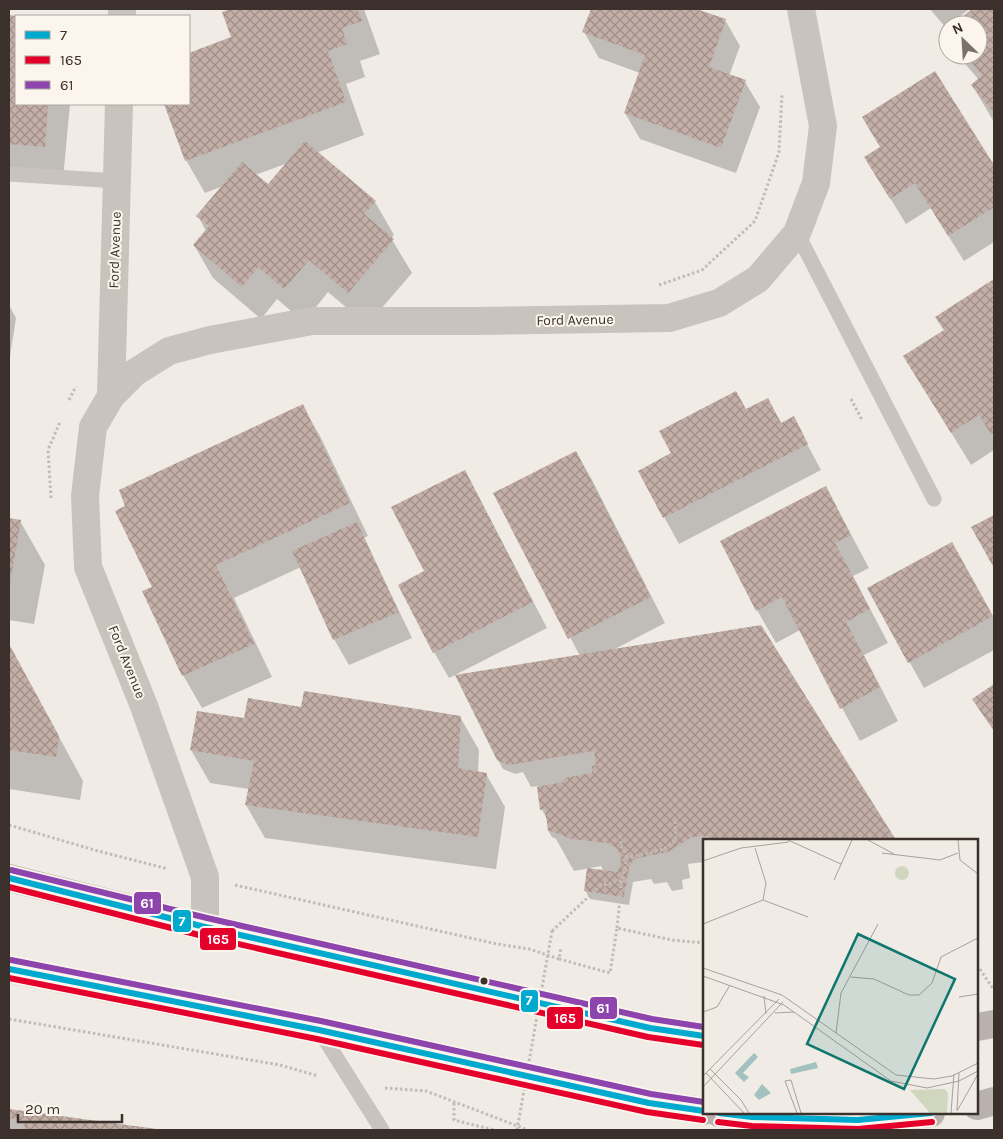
<svg xmlns="http://www.w3.org/2000/svg" width="1003" height="1139" viewBox="0 0 1003 1139" font-family="Karla,sans-serif">
<style>
.shadow{fill:#0003;fill-rule:evenodd}
.building{fill:url(#building-cross-hatch)}
.lines{fill:none;stroke-linecap:round;stroke-linejoin:round}
.path{stroke:#c2bbb6;stroke-width:3;stroke-dasharray:2.5 2.5;stroke-linecap:butt}
.lane{stroke:#c9c3be;stroke-width:15}
.street{stroke:#c9c3be;stroke-width:28}
.primary{stroke:#b8b1ad;stroke-width:28}
.path-bridge{stroke:#c2bbb6;stroke-width:3;stroke-dasharray:2.5 2.5;stroke-linecap:butt}
.bus-1-casing{stroke:#fbf5ee;stroke-width:10}
.bus-2-casing{stroke:#fbf5ee;stroke-width:10}
.bus-3-casing{stroke:#fbf5ee;stroke-width:10}
.bus-1{stroke:#00a9ce;stroke-width:6}
.bus-2{stroke:#e4002b;stroke-width:6}
.bus-3{stroke:#8e44ad;stroke-width:6}
.bus-dot{fill:#3b302b;stroke:#fbf5ee;stroke-width:2}
.labels{text-anchor:middle;dominant-baseline:central;stroke-width:4;stroke-linejoin:round;paint-order:stroke}
.street-label{font-size:14px;fill:#3b302b;stroke:#fbf5ee}
.inset-road{fill:none;stroke:#a8a09b;stroke-width:1}
.view{fill:#0f766e;fill-opacity:0.15;stroke:#0f766e;stroke-width:2.5}
.inset-edge{fill:none;stroke:#3b302b;stroke-width:2.5}
.line-badge{stroke:#fbf5ee;stroke-width:2}
.badge-label{font-size:14px;text-anchor:middle;font-weight:bold;fill:#fff}
</style>
<defs>
<pattern id="building-cross-hatch" width="8" height="8" patternUnits="userSpaceOnUse" patternTransform="scale(1.25)"><rect width="8" height="8" fill="#c3afa7"/><path d="M0 0l8 8M0 8l8-8" fill="none" stroke="#a08f88"/></pattern>
</defs>
<rect width="100%" height="100%" fill="#f0ebe5"/>
<!-- shadow -->
<g class="shadow">
<path d="M234,9h130l16,45 -20,7 5,16 -19,7 18,51 -48,18 59,49 19,33 -3,3 21,35 -45,52 -39,-33 -24,30 -27,-23 -16,20 -48,-41 -19,-33 12,-14 -8,-15 25,-30 -18,7 -19,-33 -20,-56h23v-50l43,-16 -9,-25zM288,163l-20,23 -13,-11z"/>
<path d="M592,9h101l32,11 15,26 -11,30 16,6 15,25 -24,66 -96,-34 -15,-26 15,-40 -41,-15 -15,-26z"/>
<path d="M930,9h39l-23,19z"/>
<path d="M974,9h20v113l-22,-37 7,-5 -13,-15 -6,-10h18v-30h-23z"/>
<path d="M9,17h7v87h54l-7,75 -54,-4z"/>
<path d="M934,73l60,95v74l-30,19 -33,-53 -25,16 -25,-41v-35z"/>
<path d="M994,281v169l-23,15 -66,-108 40,-26 -8,-14z"/>
<path d="M9,305l7,13 -7,45z"/>
<path d="M767,399l15,25 11,-6 28,52 -142,74 -40,-73z"/>
<path d="M302,405l19,33 47,98 -4,2 48,100 -63,27 -15,-26 -33,-72 -67,31 38,79 -70,31 -19,-33 -29,-88z"/>
<path d="M576,452l15,26 74,145 -54,28 149,-24 135,213h-191v22l-16,2 2,14 -8,2 1,9 -11,2 -5,-9 -13,2 -3,-5 -18,3 -4,23 -39,-6 -5,-9 19,-18 -3,-6 -27,5 -18,-32 -4,-2 -5,-8h3l-2,-8 -6,-11 -4,-24 -7,1 -8,-15 -8,2 -12,-5 -5,-9 82,-104 -85,-162z"/>
<path d="M465,471l82,157 -98,50 -15,-26 -8,-80z"/>
<path d="M826,488l43,80 -16,8 35,67 -24,12 34,66 -38,20 -60,-111 -24,13 -19,-33z"/>
<path d="M9,519l11,2 25,44 -11,59 -25,-4z"/>
<path d="M967,569l27,50v31l-70,38 -55,-99z"/>
<path d="M9,645l74,136 -3,19 -71,-11z"/>
<path d="M302,708l158,9 19,33 -1,23 8,1 19,33 -9,62 -231,-31 -19,-33 3,-16 -39,-6 -19,-33z"/>
<path d="M9,1111l148,19h-148z"/>
</g>
<!-- building -->
<g class="building">
<path d="M231,9h127l4,12 -20,7 5,16 -19,7 18,51 -161,59 -21,-57h25v-51l42,-16 -9,-25z"/>
<path d="M591,9h105l30,10 -17,48 37,13 -25,68 -97,-35 21,-58 -63,-23z"/>
<path d="M972,9h22v104l-23,-28 11,-10 -17,-20h13v-30h-25z"/>
<path d="M9,15l7,1v88h32l-3,43 -36,-3z"/>
<path d="M935,71l59,94v42l-46,29 -33,-53 -25,16 -26,-42 16,-10 -18,-30z"/>
<path d="M305,141l71,60 -12,13 30,25 -46,54 -39,-33 -25,29 -26,-22 -16,20 -49,-42 16,-19 -13,-10 46,-54 26,22z"/>
<path d="M994,279v153l-3,2 -12,-19 -28,18 -48,-77 41,-26 -9,-13z"/>
<path d="M736,391l10,18 22,-11 13,25 13,-7 14,28 -145,74 -25,-47 33,-18 -12,-22z"/>
<path d="M303,404l47,99 -134,62 38,79 -72,32 -40,-85 10,-4 -37,-76 10,-5 -6,-16z"/>
<path d="M576,451l75,146 -83,42 -75,-146z"/>
<path d="M465,470l68,132 -100,51 -35,-68 26,-14 -33,-64z"/>
<path d="M826,486l25,49 -16,8 35,66 -24,13 34,65 -40,22 -58,-112 -26,14 -36,-70z"/>
<path d="M994,515v53l-23,-41z"/>
<path d="M9,518l12,2 -11,62 -1,-1z"/>
<path d="M357,522l42,90 -66,28 -41,-89z"/>
<path d="M952,542l41,74 -85,47 -41,-75z"/>
<path d="M761,625l135,215h-182l-7,-4 -15,1 -24,15 -30,6 -6,4 -3,6 -5,29 -40,-6 3,-23 31,4 3,-12 -1,-6 -3,-5 -9,-6 -36,-4 -24,-9 -3,-21 -5,1 -3,-23 27,-5v-4l28,-5v-7l4,-1 -2,-14 -85,14 -12,-5 -42,-85z"/>
<path d="M9,644l50,92 -3,21 -47,-7z"/>
<path d="M994,684v47l-22,-32z"/>
<path d="M304,691l157,25 -3,52 29,5 -9,64 -233,-32 9,-44 -64,-11 7,-39 47,7 4,-20 53,9z"/>
<path d="M9,1109l148,20v1h-133l1,-9 -16,-3z"/>
</g>
<g class="lines">
<!-- path -->
<g class="path">
<path d="M659,285l43,-15 53,-49 24,-69 3,-58"/>
<path d="M851,399l11,21"/>
<path d="M69,400l5,-10 3,-3"/>
<path d="M51,498l-3,-48 12,-28"/>
<path d="M9,825l89,26 70,18"/>
<path d="M620,836l2,12 5,10"/>
<path d="M235,885l262,59 32,5 30,10 2,-12"/>
<path d="M617,928l5,-49"/>
<path d="M552,931l48,-45 22,-6 5,-22 37,-9 11,-8 1,-10 -1,-12"/>
<path d="M559,959l51,14 7,-45 55,12 32,3"/>
<path d="M977,965l17,25"/>
<path d="M9,1019l271,46 38,11"/>
<path d="M385,1088l41,3 102,39"/>
<path d="M454,1103v17l40,10"/>
</g>
<!-- lane -->
<g class="lane">
<path d="M9,174l108,7"/>
<path d="M797,233l137,266"/>
<path d="M319,1030l63,100"/>
</g>
<!-- street -->
<g class="street">
<path d="M122,16v-7"/>
<path d="M111,396l8,-292"/>
<path d="M205,927v-50l-61,-171 -56,-139 -3,-71 8,-69 18,-31 23,-23 35,-22 41,-11 102,-19h161l196,-3 50,-15 39,-24 39,-46 19,-50 7,-57 -22,-117"/>
</g>
<!-- primary -->
<g class="primary">
<path d="M9,878l196,49 445,101 54,8"/>
<path d="M9,969l310,61 330,73 55,8"/>
<path d="M977,1027l17,-3"/>
<path d="M977,1106l17,-5"/>
<path d="M719,1113l33,4 106,3 73,-7"/>
</g>
<!-- path-bridge -->
<path class="path-bridge" d="M517,1130l35,-199"/>
<!-- bus-1 casing -->
<g class="bus-1-casing">
<g id="bus-1">
<path d="M9,878l196,49 445,101 54,8"/>
<path d="M9,969l310,61 330,73 55,8"/>
<path d="M719,1113l33,4 106,3 73,-7"/>
</g>
</g>
<!-- bus-2 casing -->
<g class="bus-2-casing">
<g id="bus-2">
<path d="M9,887l194,49 445,101 55,8"/>
<path d="M9,978l308,61 330,73 56,8"/>
<path d="M718,1122l34,4 106,3 74,-7"/>
</g>
</g>
<!-- bus-3 casing -->
<g class="bus-3-casing">
<g id="bus-3">
<path d="M11,870l196,48 445,101 52,8"/>
<path d="M11,960l310,61 330,73 53,8"/>
</g>
</g>
<!-- bus-1 -->
<use href="#bus-1" class="bus-1"/>
<!-- bus-2 -->
<use href="#bus-2" class="bus-2"/>
<!-- bus-3 -->
<use href="#bus-3" class="bus-3"/>
</g>
<!-- markers -->
<circle class="bus-dot" cx="484" cy="981" r="4.5"/>
<g class="labels">
<!-- street labels -->
<g class="street-label">
<text transform="translate(115 250) rotate(-88)">Ford Avenue</text>
<text transform="translate(575 320) rotate(-1)">Ford Avenue</text>
<text transform="translate(127 662) rotate(68)">Ford Avenue</text>
</g>
</g>
<!-- overview -->
<g transform="translate(703 839)">
<rect width="275" height="275" fill="#f0ebe5"/>
<path d="M192 34a7 7 0 1 1 14 0a7 7 0 1 1-14 0ZM242,250l3,5 -1,19h-17l-20,-23z" fill="#d1d6bf"/>
<path d="M51,214l4,4 -15,16 6,4 -5,5 -9,-9zM113,223l2,6 -27,6 -1,-5zM59,245l9,9 -12,7 -5,-5z" fill="#a1c2c1"/>
<path class="inset-road" d="M85,1l53,24M165,1l26,14M255,1l2,20 18,14M52,9l11,35 -3,17M179,14l58,7 18,-7M0,22l38,-13 48,-6M131,41l18,-40M0,85l60,-24 45,17M0,129l79,27 114,80 38,4 18,-3 26,-13M0,137l81,29 107,76 36,7 32,-7 19,-10M148,138l23,2 35,16h10l13,-12 9,-26 37,-19M61,157l2,18M256,158l19,-3M0,173l14,-5 13,-22M72,174l19,-1M133,194l5,-40 37,-69M7,230l31,31 8,13M3,234l38,40M0,237l76,-77M0,248l80,-85M254,271l2,-37M254,272l21,-37M94,274l-12,-32 6,-1 10,33M248,274l3,-39"/>
<path class="view" d="M155,95l97,45 -51,110 -97,-45z"/>
<rect width="275" height="275" class="inset-edge"/>
</g>
<g class="line-badge">
<rect x="133" y="891" width="29" height="24" rx="5" fill="#8e44ad"/>
<rect x="172" y="909" width="20" height="24" rx="5" fill="#00a9ce"/>
<rect x="199" y="927" width="38" height="24" rx="5" fill="#e4002b"/>
<rect x="520" y="989" width="19" height="24" rx="5" fill="#00a9ce"/>
<rect x="589" y="996" width="29" height="24" rx="5" fill="#8e44ad"/>
<rect x="546" y="1006" width="38" height="24" rx="5" fill="#e4002b"/>
</g>
<g class="badge-label">
<text x="147" y="908">61</text>
<text x="182" y="926">7</text>
<text x="218" y="944">165</text>
<text x="529" y="1005">7</text>
<text x="603" y="1013">61</text>
<text x="565" y="1023">165</text>
</g>
<!-- border -->
<rect width="1003" height="1139" fill="none" stroke="#3b302b" stroke-width="20"/>
<!-- legend -->
<rect x="15" y="15" width="175" height="90" fill="#fbf5ee" stroke="#aea6a0"/>
<rect x="25" y="31" width="25" height="8" fill="#00a9ce" stroke="#aea6a0"/>
<text x="60" y="40" font-size="15" fill="#3b302b">7</text>
<rect x="25" y="56" width="25" height="8" fill="#e4002b" stroke="#aea6a0"/>
<text x="60" y="65" font-size="15" fill="#3b302b">165</text>
<rect x="25" y="81" width="25" height="8" fill="#8e44ad" stroke="#aea6a0"/>
<text x="60" y="90" font-size="15" fill="#3b302b">61</text>
<!-- north arrow -->
<g transform="translate(963 40) rotate(335)"><circle r="24" fill="#fbf5ee" stroke="#aea6a0"/>
<path d="M0-4L9 19L0 12L-9 19Z" fill="#7a716c"/>
<text y="-8" font-size="14" font-weight="bold" text-anchor="middle" fill="#3b302b">N</text>
</g>
<!-- scale -->
<path d="M18 1114v8h104v-8" fill="none" stroke="#3b302b" stroke-width="2.5"/>
<text x="25" y="1114" font-size="15" fill="#3b302b" stroke="#fbf5ee" stroke-width="4" paint-order="stroke">20 m</text>
</svg>
